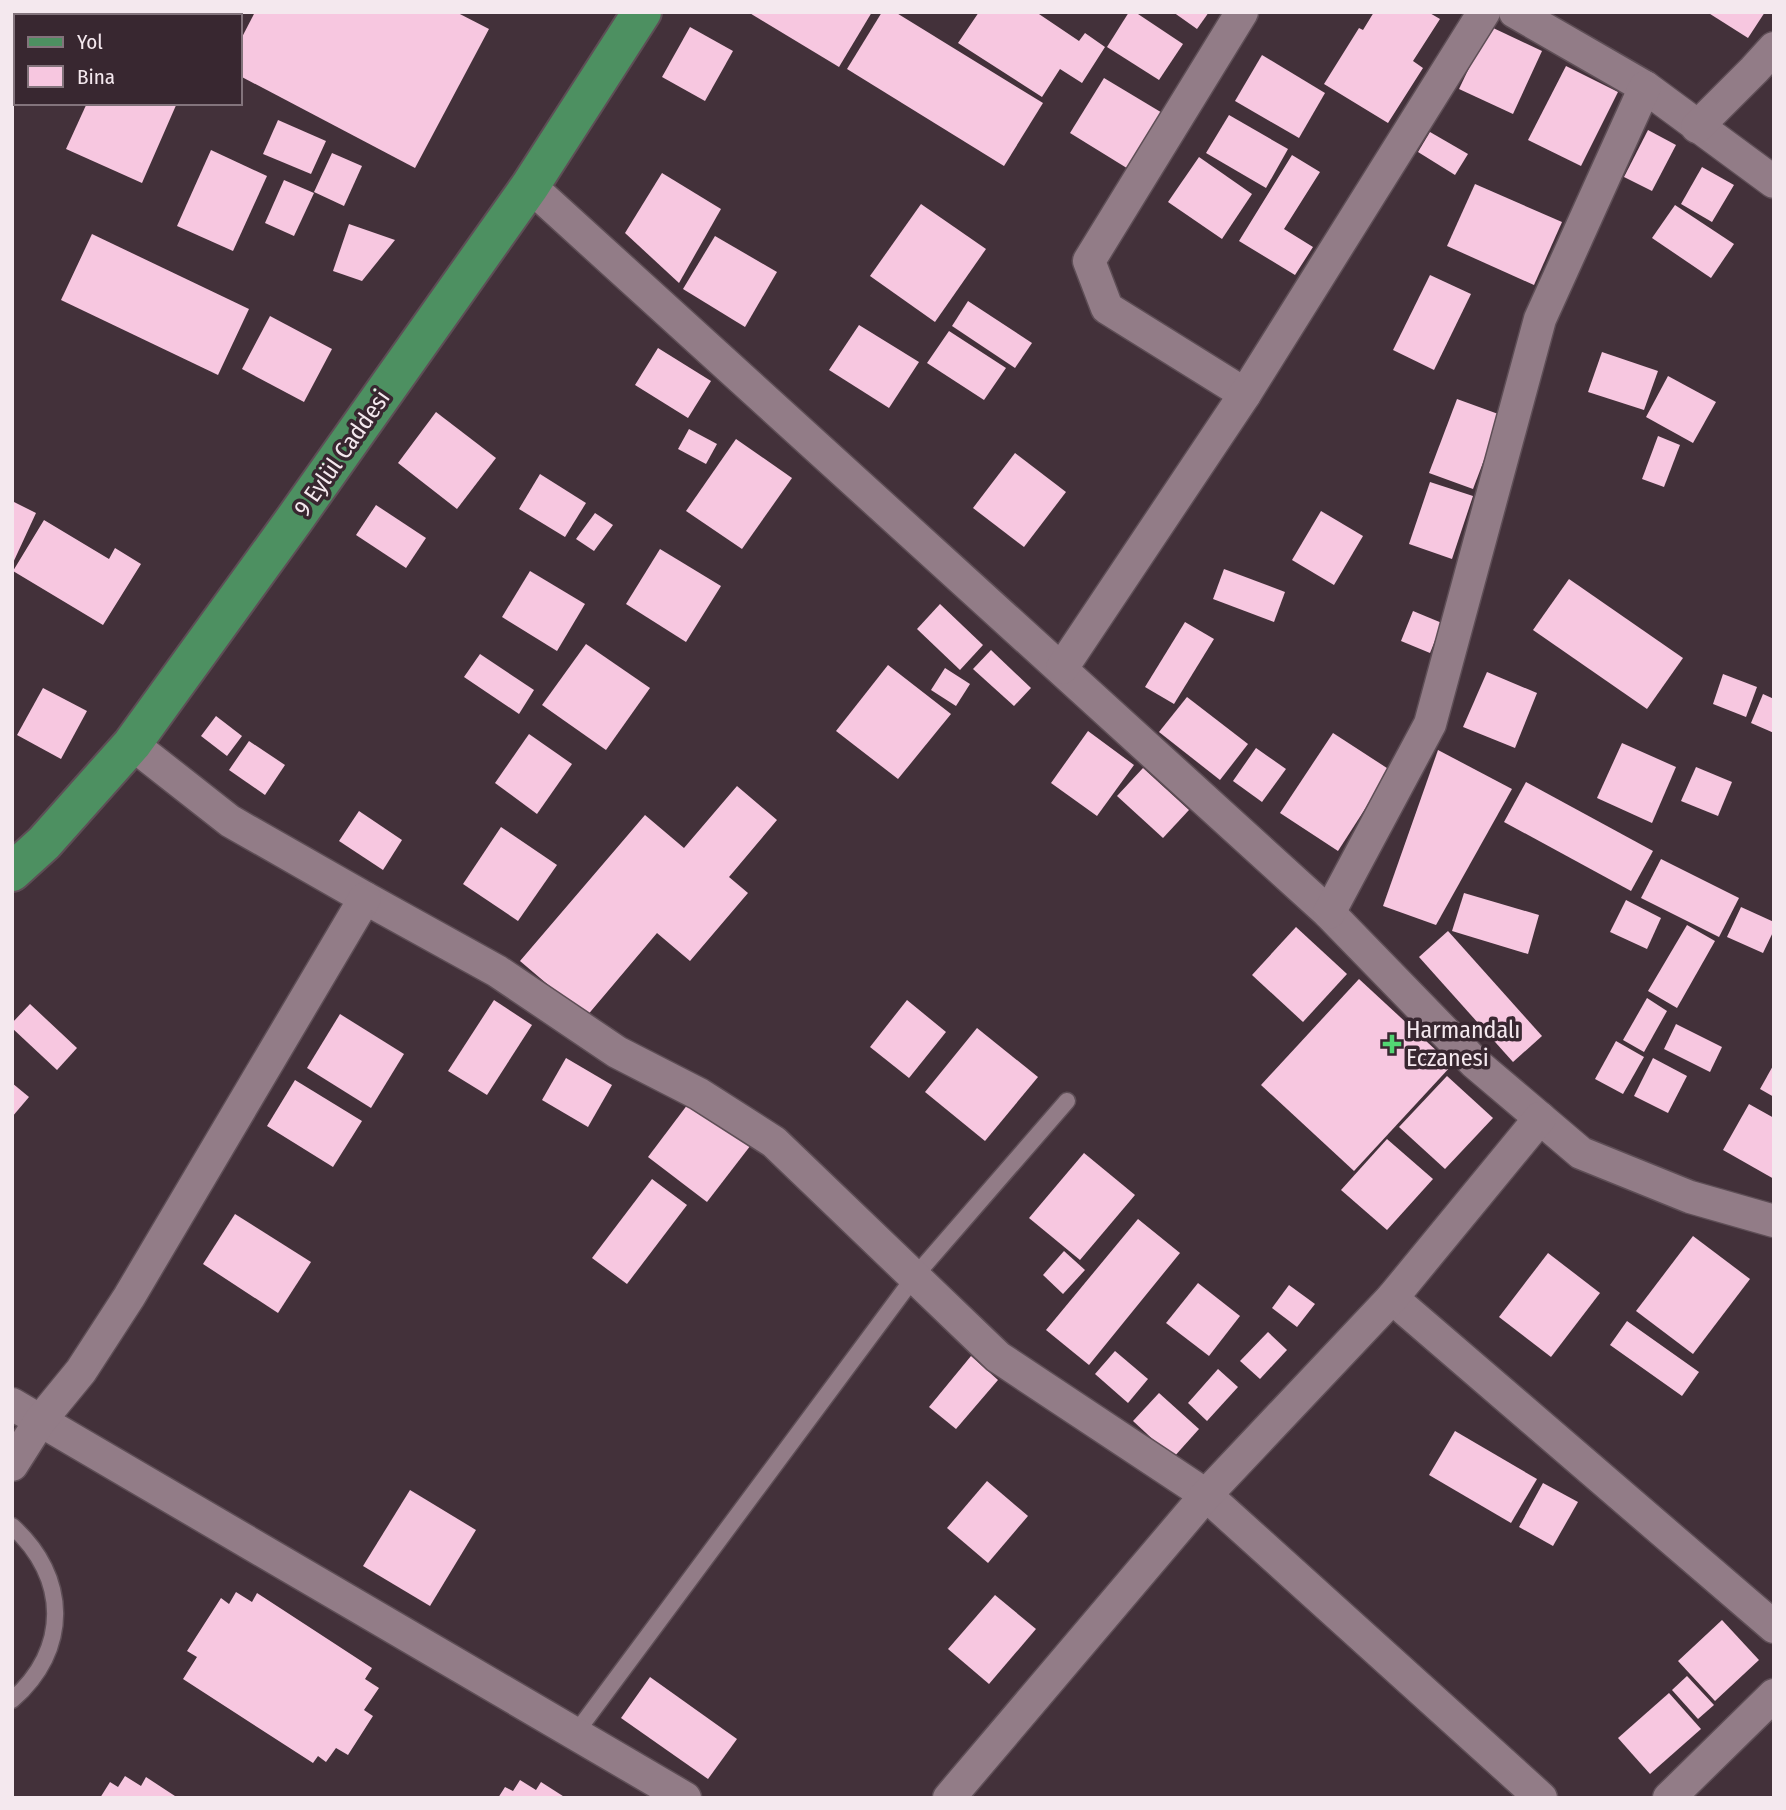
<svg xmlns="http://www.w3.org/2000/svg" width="1786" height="1810" viewBox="0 0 1786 1810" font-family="'Fira Sans Condensed',sans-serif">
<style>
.building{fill:#f7c7e0}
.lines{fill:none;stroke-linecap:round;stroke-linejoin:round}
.service-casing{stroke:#5e4e56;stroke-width:19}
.minor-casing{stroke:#5e4e56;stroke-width:35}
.primary-casing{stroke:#5e4e56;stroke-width:42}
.service{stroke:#927c87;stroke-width:16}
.minor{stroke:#927c87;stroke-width:32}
.primary{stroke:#4d9061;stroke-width:38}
.poi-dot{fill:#52d673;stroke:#382730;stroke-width:2.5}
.labels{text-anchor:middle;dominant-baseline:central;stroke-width:7;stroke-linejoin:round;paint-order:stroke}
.street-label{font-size:24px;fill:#f4e8ee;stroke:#382730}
.poi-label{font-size:24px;fill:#f4e8ee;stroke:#382730;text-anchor:start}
</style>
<rect width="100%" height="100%" fill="#43313a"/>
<!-- building -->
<g class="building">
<path d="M255,12h201l33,17 -74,139 -175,-92v-35z"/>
<path d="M748,12h124l-33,55z"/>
<path d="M882,12h13l148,91 -39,63 -157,-97z"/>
<path d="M979,12h57l43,29 6,-8 20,14 -23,36 -22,-14 -18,28 -84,-54z"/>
<path d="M1129,12h6l48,32 -24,36 -52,-33z"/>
<path d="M1173,12h36l-12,17z"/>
<path d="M1374,12h54l12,7 -27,42 10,7 -35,55 -64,-39 35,-56 4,2z"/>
<path d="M1707,12h58l-17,26z"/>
<path d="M1489,26l53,25 -29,63 -54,-25z"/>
<path d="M690,27l43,24 -28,50 -43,-24z"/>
<path d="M1262,55l63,38 -26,45 -64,-37z"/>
<path d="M1566,66l52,26 -37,74 -53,-26z"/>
<path d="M1104,78l60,36 -34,56 -60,-37z"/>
<path d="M87,103h90l-35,80 -76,-34z"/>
<path d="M1229,115l59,34 -22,39 -60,-35z"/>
<path d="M278,120l48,21 -15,33 -48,-20z"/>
<path d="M1648,130l28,15 -24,46 -28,-14z"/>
<path d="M1430,132l38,22 -13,21 -37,-23z"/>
<path d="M211,150l56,26 -34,75 -56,-25z"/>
<path d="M332,153l30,13 -18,40 -30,-14z"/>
<path d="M1292,155l28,17 -36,57 29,18 -18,28 -56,-34z"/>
<path d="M1199,157l53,37 -30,45 -54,-37z"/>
<path d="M1702,167l32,18 -22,37 -31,-18z"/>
<path d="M662,173l59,36 -42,74 -54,-50z"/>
<path d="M284,180l30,13 -20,43 -29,-13z"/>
<path d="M1475,184l87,38 -28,63 -87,-39z"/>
<path d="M921,204l65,45 -51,73 -65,-46z"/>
<path d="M1675,205l59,39 -23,34 -59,-40z"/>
<path d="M349,224l46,16 -33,41 -29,-10z"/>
<path d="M92,234l157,75 -31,66 -157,-75z"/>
<path d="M715,236l62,36 -32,55 -62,-38z"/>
<path d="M1430,275l41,19 -37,76 -41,-20z"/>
<path d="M968,301l64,42 -17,25 -63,-42z"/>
<path d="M270,316l62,33 -28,53 -62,-33z"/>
<path d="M859,325l60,37 -30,46 -60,-38z"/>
<path d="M949,331l57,37 -22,32 -57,-37z"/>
<path d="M658,348l53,33 -23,37 -53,-33z"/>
<path d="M1602,352l56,19 -14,39 -56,-18z"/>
<path d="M1668,376l48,26 -23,41 -47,-26z"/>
<path d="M1457,399l44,16 -28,74 -44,-16z"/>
<path d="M436,412l60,46 -39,51 -59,-46z"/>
<path d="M689,429l28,15 -11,20 -28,-15z"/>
<path d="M1658,436l22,9 -16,42 -22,-8z"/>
<path d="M736,439l56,39 -50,71 -56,-38z"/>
<path d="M1015,453l51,39 -42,55 -51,-39z"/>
<path d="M540,474l46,29 -21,34 -46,-28z"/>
<path d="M1430,482l43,14 -21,63 -43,-15z"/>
<path d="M12,501l24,12 -24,52z"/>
<path d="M376,505l50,33 -20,30 -50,-33z"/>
<path d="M1321,511l42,25 -29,49 -42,-25z"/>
<path d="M595,513l18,12 -19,26 -18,-12z"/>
<path d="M44,520l65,39 6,-11 26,16 -38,61 -90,-54z"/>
<path d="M660,549l61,37 -35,56 -60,-38z"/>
<path d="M1224,569l61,23 -11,30 -61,-23z"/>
<path d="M530,571l55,33 -28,47 -55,-34z"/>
<path d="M1569,579l114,79 -36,51 -114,-79z"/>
<path d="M940,604l43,41 -23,25 -43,-41z"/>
<path d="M1413,611l29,12 -12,30 -29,-12z"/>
<path d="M1185,622l29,17 -40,65 -29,-17z"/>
<path d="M586,644l64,44 -44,62 -64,-45z"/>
<path d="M991,650l40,38 -17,18 -41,-37z"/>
<path d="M480,654l54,36 -15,24 -55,-37z"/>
<path d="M888,665l63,49 -53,65 -62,-48z"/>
<path d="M945,668l25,16 -14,22 -25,-16z"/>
<path d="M1487,672l50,21 -22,55 -52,-21z"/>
<path d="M1723,674l34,13 -11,30 -33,-13z"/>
<path d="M43,688l44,23 -26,48 -44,-24z"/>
<path d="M1763,694l11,5v34l-23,-10z"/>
<path d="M1187,697l61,47 -28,36 -61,-48z"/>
<path d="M216,716l26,20 -15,20 -26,-20z"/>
<path d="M1088,731l46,34 -37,51 -46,-33z"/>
<path d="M1333,733l57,37 -52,81 -58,-38z"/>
<path d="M529,734l43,30 -35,50 -42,-31z"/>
<path d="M249,741l36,24 -20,30 -36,-25z"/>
<path d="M1622,743l54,24 -24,56 -55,-25z"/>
<path d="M1256,748l30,21 -24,33 -29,-21z"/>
<path d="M1438,750l74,39 -76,136 -53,-19z"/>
<path d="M1696,767l36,15 -14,34 -37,-15z"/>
<path d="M1143,768l46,42 -26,28 -46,-42z"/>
<path d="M1526,782l127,69 -22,40 -127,-69z"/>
<path d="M737,786l40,34 -48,57 19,16 -58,68 -33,-28 -71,84 -66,-56 125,-146 39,33z"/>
<path d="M359,811l43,29 -19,30 -44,-29z"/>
<path d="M501,827l56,38 -39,56 -55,-37z"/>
<path d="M1661,859l78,39 -20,39 -78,-39z"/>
<path d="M1464,893l75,22 -11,39 -76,-23z"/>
<path d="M1626,900l35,18 -14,31 -37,-17z"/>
<path d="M1741,907l33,15v8l-11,23 -36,-16z"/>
<path d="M1687,925l28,16 -38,67 -29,-17z"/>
<path d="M1296,927l51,47 -44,48 -51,-47z"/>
<path d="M1448,931l94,105 -29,26 -94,-105z"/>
<path d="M1359,979l93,86 -98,106 -93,-86z"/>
<path d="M1647,998l20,13 -23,41 -21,-12z"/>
<path d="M494,1000l38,25 -45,70 -39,-24z"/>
<path d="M907,1000l39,32 -37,46 -39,-31z"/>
<path d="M30,1004l47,44 -20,22 -45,-42v-5z"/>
<path d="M340,1014l64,40 -33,54 -64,-40z"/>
<path d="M1676,1024l46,23 -12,25 -46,-23z"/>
<path d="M977,1028l61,49 -53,64 -60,-49z"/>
<path d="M1616,1041l28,16 -21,37 -28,-15z"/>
<path d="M566,1058l46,27 -24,42 -46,-27z"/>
<path d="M1653,1058l34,18 -19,37 -34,-17z"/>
<path d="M1774,1064v33l-14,-8z"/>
<path d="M1447,1076l46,42 -48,51 -46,-42z"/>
<path d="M295,1080l67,41 -29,46 -66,-41z"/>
<path d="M12,1083l17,14 -17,20z"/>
<path d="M694,1096l60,45 -47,61 -59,-45z"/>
<path d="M1749,1104l25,14v61l-51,-29z"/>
<path d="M1387,1139l46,40 -46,51 -46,-40z"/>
<path d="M1084,1153l51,42 -55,65 -51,-42z"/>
<path d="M652,1179l35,26 -60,79 -35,-26z"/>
<path d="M235,1214l76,48 -33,51 -75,-49z"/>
<path d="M1138,1219l42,34 -91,112 -43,-35z"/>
<path d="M1693,1236l57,43 -57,75 -57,-43z"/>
<path d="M1064,1251l21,19 -22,24 -20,-19z"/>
<path d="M1548,1253l52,40 -49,64 -52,-40z"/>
<path d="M1198,1283l42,33 -31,40 -43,-33z"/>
<path d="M1289,1285l26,19 -18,23 -25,-19z"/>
<path d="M1627,1321l72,51 -17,24 -72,-51z"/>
<path d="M1268,1332l19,18 -27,29 -20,-18z"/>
<path d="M1115,1351l33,28 -20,24 -33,-29z"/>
<path d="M971,1356l27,24 -42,49 -27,-22z"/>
<path d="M1218,1369l20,18 -31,34 -19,-18z"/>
<path d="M1159,1393l40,36 -26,29 -40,-37z"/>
<path d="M1455,1431l82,48 -26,44 -82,-48z"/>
<path d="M987,1481l41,35 -40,47 -41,-35z"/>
<path d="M1543,1483l35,19 -25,44 -34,-19z"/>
<path d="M410,1490l66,40 -46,76 -67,-40z"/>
<path d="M236,1592l16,10 5,-9 115,75 -7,11 14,9 -15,22 9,6 -25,39 -12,-7 -10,14 -8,-6 -5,7 -130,-84 14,-22 -10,-6 34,-53 8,6z"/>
<path d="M995,1595l41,34 -47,55 -41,-35z"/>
<path d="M1722,1620l37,40 -44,41 -37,-40z"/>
<path d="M1687,1676l27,29 -16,14 -26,-29z"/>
<path d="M650,1677l87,62 -29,40 -87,-61z"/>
<path d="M1669,1693l32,36 -51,45 -32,-36z"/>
<path d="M125,1776l16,10 5,-9 32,21h-78l10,-16 8,5z"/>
<path d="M520,1780l16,10 5,-8 25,16h-68l7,-11 8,4z"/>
</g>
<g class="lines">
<!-- service casing -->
<g class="service-casing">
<g id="service">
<path d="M12,1526c57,51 58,124 0,174"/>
<path d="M575,1734l340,-458 152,-175"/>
</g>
</g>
<!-- minor casing -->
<g class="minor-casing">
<g id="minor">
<path d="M1242,12l-153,249 18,47 138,86"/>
<path d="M1515,12l130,75 129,95"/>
<path d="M1697,127l57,-57 20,-22"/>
<path d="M530,186l799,727 146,150 106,90 109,44 84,24"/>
<path d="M1062,668l183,-274 239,-382"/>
<path d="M132,744l98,77 135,77 132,73 120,81 82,42 75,48 224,215 208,138 335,303"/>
<path d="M1329,913l101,-189 110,-405 105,-232"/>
<path d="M1392,1298l382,329"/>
<path d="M12,1404l673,394"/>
<path d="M12,1465l28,-44 41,-50 48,-74 236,-399"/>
<path d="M949,1798l257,-303 186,-197 148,-180"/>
<path d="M1669,1798l105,-103"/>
</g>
</g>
<!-- primary casing -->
<g class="primary-casing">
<path id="primary" d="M12,872l32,-29 88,-99 162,-224 236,-334 112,-174"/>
</g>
<!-- service -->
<use href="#service" class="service"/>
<!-- minor -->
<use href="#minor" class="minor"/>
<!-- primary -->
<use href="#primary" class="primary"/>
</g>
<!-- markers -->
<path class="poi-dot" d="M1388.5 1033.5h7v7h7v7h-7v7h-7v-7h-7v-7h7z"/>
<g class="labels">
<!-- street labels -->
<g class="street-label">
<text transform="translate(342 453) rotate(-55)">9 Eylül Caddesi</text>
</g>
<!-- poi labels -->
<g class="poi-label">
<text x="1406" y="1030">Harmandalı<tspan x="1406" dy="28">Eczanesi</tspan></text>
</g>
</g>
<!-- border -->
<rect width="1786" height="1810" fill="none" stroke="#f4e8ee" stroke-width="28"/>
<!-- legend -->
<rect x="14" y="14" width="228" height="91" fill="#382730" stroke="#83747c" stroke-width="2"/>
<rect x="28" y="37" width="35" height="10" fill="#4d9061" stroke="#83747c" stroke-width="2"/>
<text x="77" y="49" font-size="21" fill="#f4e8ee">Yol</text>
<rect x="28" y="66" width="35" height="21" fill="#f7c7e0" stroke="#83747c" stroke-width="2"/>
<text x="77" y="84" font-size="21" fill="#f4e8ee">Bina</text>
</svg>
